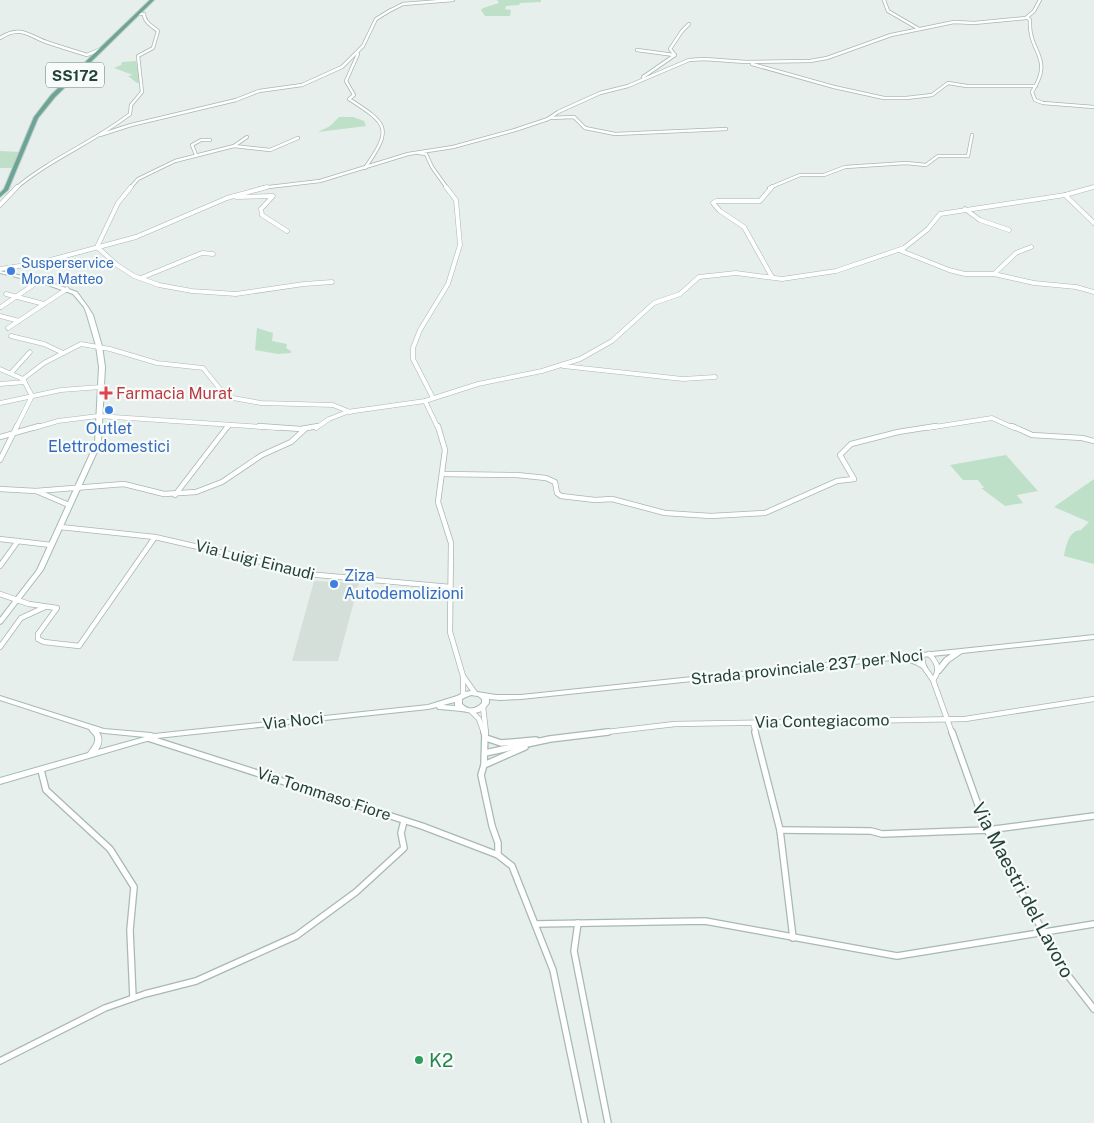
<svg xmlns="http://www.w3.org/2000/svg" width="1094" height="1123" viewBox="0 0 1094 1123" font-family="'Public Sans',sans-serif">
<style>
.built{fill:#d4dfda}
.green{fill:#bfe0c8}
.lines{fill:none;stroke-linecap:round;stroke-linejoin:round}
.street-far3-casing{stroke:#a8b8b2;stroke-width:4}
.street-far2-casing{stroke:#a8b8b2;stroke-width:5}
.street-far1-casing{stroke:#a8b8b2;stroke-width:6}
.street-casing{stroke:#a8b8b2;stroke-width:8}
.secondary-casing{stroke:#a4bbb3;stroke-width:2}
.primary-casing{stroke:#c2cac8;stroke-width:2}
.street-far3{stroke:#fff;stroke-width:2.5}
.street-far2{stroke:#fff;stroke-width:4}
.street-far1{stroke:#fff;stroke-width:4.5}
.street{stroke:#fff;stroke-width:5.5}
.secondary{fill:#fff;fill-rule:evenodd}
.primary{fill:#6aa596;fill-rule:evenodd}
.shop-dot{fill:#3f7fe0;stroke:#f7fbf9;stroke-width:2}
.health-dot{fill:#e0444e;stroke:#f7fbf9;stroke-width:2}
.leisure-dot{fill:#2e9e5b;stroke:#f7fbf9;stroke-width:2}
.labels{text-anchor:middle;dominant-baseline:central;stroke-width:4.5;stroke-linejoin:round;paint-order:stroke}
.far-shop-label{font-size:14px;fill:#366cbe;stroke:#f7fbf9;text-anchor:start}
.shield{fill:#f7fbf9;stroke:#637a73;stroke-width:1}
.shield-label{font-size:15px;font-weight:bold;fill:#24423a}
.health-label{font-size:16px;fill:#be3a42;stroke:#f7fbf9;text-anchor:start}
.shop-label{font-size:16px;fill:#366cbe;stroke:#f7fbf9}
.street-label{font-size:16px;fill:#24423a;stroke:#f7fbf9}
.near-street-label{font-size:19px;fill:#24423a;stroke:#f7fbf9}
.near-leisure-label{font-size:19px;fill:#27864d;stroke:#f7fbf9;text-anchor:start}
</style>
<rect width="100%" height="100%" fill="#e6efeb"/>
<!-- built -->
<path class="built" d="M314,581l45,2 -21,78h-46z"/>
<!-- green -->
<g class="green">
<path d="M497,0h44v2l-21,1 -1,2 -13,1 -1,3 6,1 -1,6h-25l-4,-6 2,-2 16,-5z"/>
<path d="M136,61l5,22h-4l-9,-7 5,-1 -19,-7 7,-3 1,-3z"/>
<path d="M339,117h14l11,4 2,5 -48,6 12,-6z"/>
<path d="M0,151l21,1 -7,16h-14z"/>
<path d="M257,328l16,5 -1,8 15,3 -1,4 5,3v2l-13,1 -23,-4z"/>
<path d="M1006,455l32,36 -21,4 6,8 -18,3 -24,-18h3l-6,-8h-15l-13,-15z"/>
<path d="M1094,479v85l-30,-8c2,-10 5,-26 17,-26l8,-8 -35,-15z"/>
</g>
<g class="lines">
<!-- street-far3 casing -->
<g class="street-far3-casing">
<g id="street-far3">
<path d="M884,0l4,11 31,18"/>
<path d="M1027,17l3,3c-2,34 25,36 2,72l3,8 8,3 51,4"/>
<path d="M0,38c21,-14 30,-1 49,5 12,4 25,8 38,12l14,-6"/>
<path d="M637,50l37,5"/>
<path d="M358,54l-12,27 8,14 -5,4c39,25 44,29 16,69"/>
<path d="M675,55l-5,-6 12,-18 7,-7"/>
<path d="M752,64l82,23 50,11h22l26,-3 16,-12 19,3h69"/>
<path d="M643,77l32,-22"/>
<path d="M549,118l25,-1 11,11 30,6 111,-5"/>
<path d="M100,135l31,-10 105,-25 23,-9 43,-6 40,-18 21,-21 13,-27 13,-8 14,-7 50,-4"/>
<path d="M234,146l13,-9"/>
<path d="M419,153l7,1 6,13 15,21"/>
<path d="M196,155l-4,-10 9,-5h9"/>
<path d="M16,188c34,-29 78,-46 114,-74l1,-9 11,-13 -4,-36 15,-8 5,-17c-6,-5 -14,-9 -14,-17h-7"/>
<path d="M130,188l8,-9 37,-18 59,-15 36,4 28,-12"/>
<path d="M260,188l60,-7 88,-27 45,-7 62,-17 33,-11 10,-7 42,-19 28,-7 61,-26 15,-1 42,3 64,-1 17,-3 64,-23 63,-13 20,1 52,-5 8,-7 6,-11"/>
<path d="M769,188l31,-13h24l21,-8 61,-4 20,2 12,-9h30l4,-21"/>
<path d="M1090,188l4,-1"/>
</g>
</g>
<!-- street-far2 casing -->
<g class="street-far2-casing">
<g id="street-far2">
<path d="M131,187l-13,16 -21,44 20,18 17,11 25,9 33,6 44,3 68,-10 28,-2"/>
<path d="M772,187l-12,14h-44l-3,2 7,8 24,16 28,50"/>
<path d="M1065,195l29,28"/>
<path d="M236,197l37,-1 -12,13 1,6 25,16"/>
<path d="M0,205l17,-18"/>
<path d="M965,209l15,11 29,10"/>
<path d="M899,250l50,20 16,4h29l40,9 42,4 18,5"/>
<path d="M0,269l39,-6 97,-26 91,-39 40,-11"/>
<path d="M995,273l21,-20 15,-6"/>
<path d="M141,278l61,-25 11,1"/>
<path d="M6,294l38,10"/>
<path d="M1,307l38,-26"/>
<path d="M0,316l19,5"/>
<path d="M8,328l59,-39"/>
<path d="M11,336l33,8 19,9"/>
<path d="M563,366l120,13 32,-2"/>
<path d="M0,369l23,10"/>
<path d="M11,373l19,-21"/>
<path d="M23,379l21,-16 37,-19 29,5 47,14 46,5 17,21 13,9 28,5 72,2 17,7"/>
<path d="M0,384l25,-2"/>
<path d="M433,398l-20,-39v-11l7,-18 28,-46 12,-39 -4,-45 -10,-13"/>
<path d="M425,401l13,27"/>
<path d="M0,403l61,-13 40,-3"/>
<path d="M16,428l16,-32 -9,-17"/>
<path d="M34,428l24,-7 40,-5 180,12"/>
<path d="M227,428l2,-3"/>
<path d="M316,428l13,-9 18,-7 78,-11 53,-17 64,-13 38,-12 32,-18 42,-38 26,-9 19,-17 37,-4 46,6 54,-8 68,-23 24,-19 12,-15 125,-19 29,-8"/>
<path d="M928,428l64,-10 22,10"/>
</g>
</g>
<!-- street-far1 casing -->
<g class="street-far1-casing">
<g id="street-far1">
<path d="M259,426l42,3 17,-3"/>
<path d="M438,426l7,24 -7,52 13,41 -1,89 13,44 12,17"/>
<path d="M1012,426l20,9 50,3 12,3"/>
<path d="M0,437l39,-11"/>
<path d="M0,460l17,-34"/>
<path d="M442,474l75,1 29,3 9,4 2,11 4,3 34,4 17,-1 53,14 46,3 54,-3 72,-32 17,-2 -14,-24 11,-11 47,-12 38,-6"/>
<path d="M0,489l36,2"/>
<path d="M175,495l53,-69"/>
<path d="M69,505l-33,-14 88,-7 40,10 32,-2 26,-10 40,-27 29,-13 14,-13"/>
<path d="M60,527l95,10 100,23 41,13 154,14"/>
<path d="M0,539l51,6"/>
<path d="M0,566l18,-25"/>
<path d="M0,594l29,10 28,4 -19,26v5l6,3 35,4 76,-109"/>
<path d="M0,647l21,-29 24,-11"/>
<path d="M921,654l3,13 9,13 19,53"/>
<path d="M929,654c8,8 12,16 4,26"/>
<path d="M463,677v18"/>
<path d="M483,707l3,26"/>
<path d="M471,711l8,8 5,14"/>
<path d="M753,723l3,10"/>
<path d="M598,733l77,-9 290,-5 129,-20"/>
</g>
</g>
<!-- street casing -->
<g class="street-casing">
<g id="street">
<path d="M484,732l1,3"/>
<path d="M485,732l-1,33 -3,10 11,51 6,17v12"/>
<path d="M755,732l25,98 13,108"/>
<path d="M952,732l35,98 79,143 28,36"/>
<path d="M148,738l274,88 76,29 14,11 41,104 32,153"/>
<path d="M486,738l15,5 35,-3"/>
<path d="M485,753l65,-14 58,-7"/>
<path d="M484,765l41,-18"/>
<path d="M41,770l5,20 64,59 24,38 -4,43 3,68"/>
<path d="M780,830l91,1 11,3 105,-4 107,-14"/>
<path d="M578,923l-4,28 34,172"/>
<path d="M535,924l170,-3 192,35 197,-32"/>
<path d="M0,1061l105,-53 40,-14 51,-13 100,-45 60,-44 48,-44 -3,-15 3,-12"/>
</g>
</g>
<!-- secondary casing -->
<g class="secondary-casing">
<g id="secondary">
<path d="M0,271l49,11 28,10 11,15 5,8 9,31 3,21 -4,76 -58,127 -41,53 -2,1v-6l37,-48 58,-127 4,-76 -3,-21 -9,-31 -3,-8 -11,-13 -28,-10 -45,-11z"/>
<path d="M1094,635v4l-132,14 -13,9 -9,11h-4l-1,-2 1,-2 9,-11 6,-4 -39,4c6,2 11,4 15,9l-1,2h-2l-9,-5 -14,-5 -380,40 -21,1 -11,-1v4c-9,13 -15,10 -28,8 -7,-1 -14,-1 -21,-2h-2l-1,-2 -9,2 -271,29 -157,46v-6l88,-25c3,-5 10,-11 6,-18 -2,-2 -4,-4 -5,-6l-89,-29v-4l104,33 47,4 3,1 274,-29 29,-9 8,-4 6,-1 25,4h25zM471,695l7,1 4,3v4c-6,6 -13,8 -20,1v-5l4,-2zM455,702v4l-12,-1zM99,732l5,1 41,4 -47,13c4,-6 5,-11 1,-18z"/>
</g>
</g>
<!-- primary casing -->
<g class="primary-casing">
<path id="primary" d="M150,0h4l-99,97 -17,21 -30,72 -8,7v-4l4,-4 30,-72 17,-22z"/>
</g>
<!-- street-far3 -->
<use href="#street-far3" class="street-far3"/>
<!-- street-far2 -->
<use href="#street-far2" class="street-far2"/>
<!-- street-far1 -->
<use href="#street-far1" class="street-far1"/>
<!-- street -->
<use href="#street" class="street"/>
<!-- secondary -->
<use href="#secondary" class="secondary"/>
<!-- primary -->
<use href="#primary" class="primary"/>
</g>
<!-- markers -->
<g class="shop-dot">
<circle cx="11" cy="271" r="5"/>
<circle cx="109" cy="410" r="5"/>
<circle cx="334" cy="584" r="5"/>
</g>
<path class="health-dot" d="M103.5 385.5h5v5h5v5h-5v5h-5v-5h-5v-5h5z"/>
<circle class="leisure-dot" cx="419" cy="1060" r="5"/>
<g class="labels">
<!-- far-shop labels -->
<g class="far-shop-label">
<text x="21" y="263">Susperservice<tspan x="21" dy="16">Mora Matteo</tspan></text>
</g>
<!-- shield labels -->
<rect class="shield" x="46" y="62.5" width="58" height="25" rx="4"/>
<g class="shield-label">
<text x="75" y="75">SS172</text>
</g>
<!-- health labels -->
<g class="health-label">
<text x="116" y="393">Farmacia Murat</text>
</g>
<!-- shop labels -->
<g class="shop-label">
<text x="109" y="428">Outlet<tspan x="109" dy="18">Elettrodomestici</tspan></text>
<text x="344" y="575" text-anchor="start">Ziza<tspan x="344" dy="18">Autodemolizioni</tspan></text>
</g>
<!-- street labels -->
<g class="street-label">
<text transform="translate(255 560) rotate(14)">Via Luigi Einaudi</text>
<text transform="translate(807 667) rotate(-6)">Strada provinciale 237 per Noci</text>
<text transform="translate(293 721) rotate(-6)">Via Noci</text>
<text transform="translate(822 721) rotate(-1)">Via Contegiacomo</text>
<text transform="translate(324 794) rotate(18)">Via Tommaso Fiore</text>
</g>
<!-- near-street labels -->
<g class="near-street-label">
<text transform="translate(1023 890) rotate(62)">Via Maestri del Lavoro</text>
</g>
<!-- near-leisure labels -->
<g class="near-leisure-label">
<text x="429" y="1060">K2</text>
</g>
</g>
</svg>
